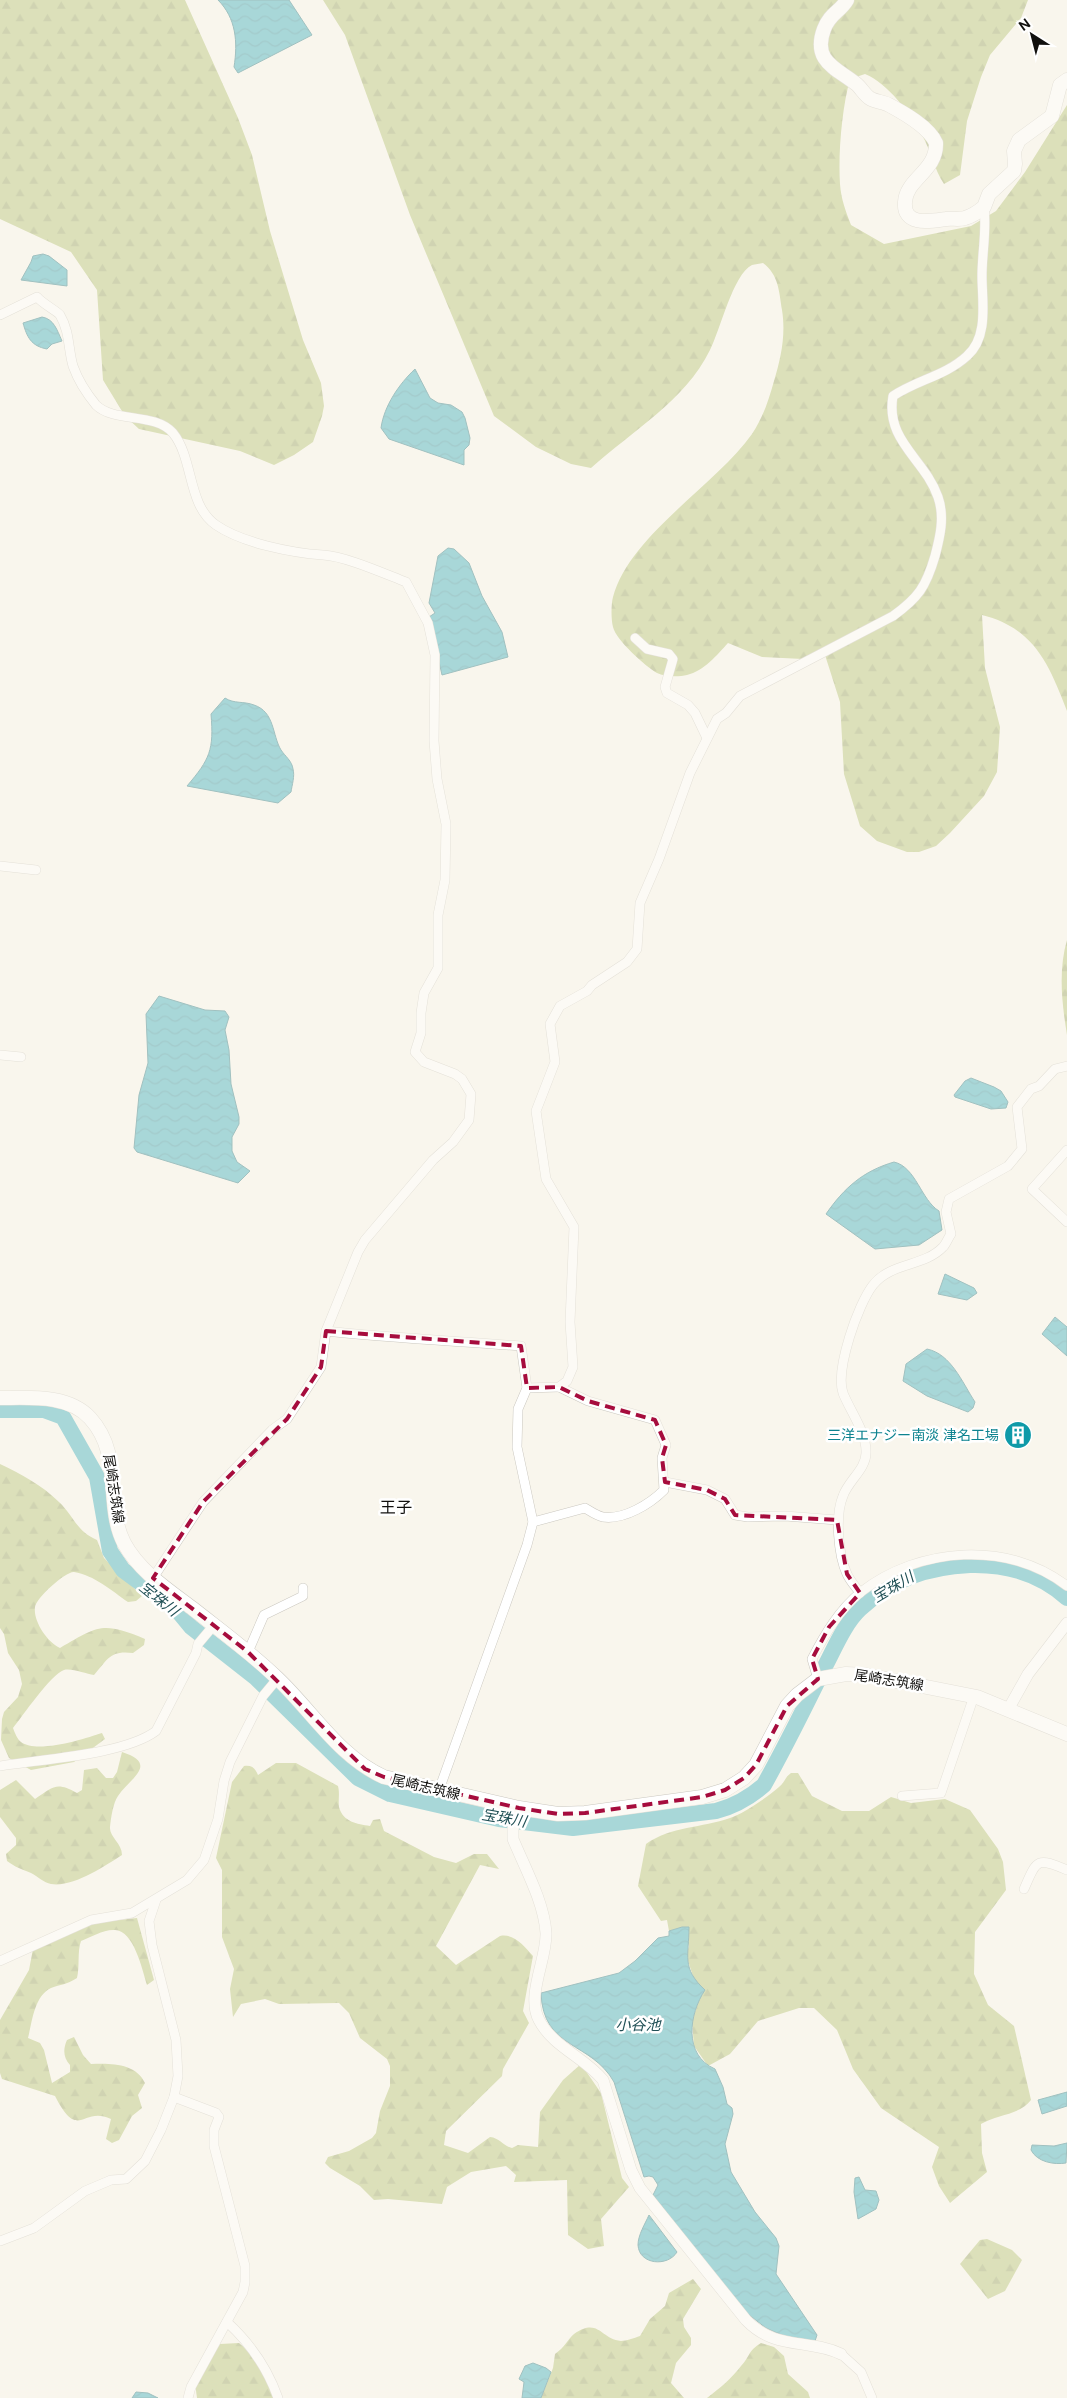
<svg xmlns="http://www.w3.org/2000/svg" width="1067" height="2398" viewBox="0 0 1067 2398" font-family="'DM Sans','Noto Sans JP',sans-serif">
<style>
.forest{fill:url(#forest-firs)}
.water{fill:url(#water-waves);stroke:#35818a}
.lines{fill:none;stroke-linecap:round;stroke-linejoin:round}
.river{stroke:#45b1bf;stroke-width:16}
.minor-casing{stroke:#cbc8c0;stroke-width:10}
.tertiary-casing{stroke:#cbc8c0;stroke-width:12}
.secondary-casing{stroke:#cbc8c0;stroke-width:15}
.minor{stroke:#fff;stroke-width:9}
.tertiary{stroke:#fff;stroke-width:11}
.secondary{stroke:#fff;stroke-width:14}
.marked{fill:none;stroke:#a60c3d;stroke-width:4;stroke-dasharray:10 6;stroke-linejoin:round}
.labels{text-anchor:middle;dominant-baseline:central;stroke-width:5;stroke-linejoin:round;paint-order:stroke}
.culture-label{font-size:14px;fill:#0d838f;stroke:#fff;text-anchor:end}
.street-label{font-size:14px;fill:#11100e;stroke:#fff}
.water-label{font-size:15px;font-style:italic;fill:#215056;stroke:#fff}
.quarter-label{font-size:16px;fill:#11100e;stroke:#fff}
</style>
<defs>
<pattern id="forest-firs" width="22" height="20" patternUnits="userSpaceOnUse" patternTransform="scale(1.25)"><rect width="22" height="20" fill="#b8c67c"/><path d="M5 1l3.5 6h-7zM16 11l3.5 6h-7z" fill="#9da96a"/></pattern>
<pattern id="water-waves" width="16" height="10" patternUnits="userSpaceOnUse" patternTransform="scale(1.25)"><rect width="16" height="10" fill="#45b1bf"/><path d="M0 5q4-4 8 0t8 0" fill="none" stroke="#3b97a3"/></pattern>
</defs>
<rect width="100%" height="100%" fill="#f9f6ed"/>
<!-- forest -->
<g class="forest">
<path d="M0,0h185l53,118 14,37 18,76 33,109 18,43 3,23 -2,10 -9,26 -19,13 -20,10 -34,-14 -101,-22 -14,-13 -22,-36 -6,-90 -26,-38 -71,-33z"/>
<path d="M323,0h705l-7,18 -31,37 -9,22 -14,44 -7,54 -16,9c-10,-15 -13,-33 -22,-49 -13,-22 -33,-51 -57,-61l-15,5c-8,29 -12,74 -10,105 1,15 6,28 11,41l33,19 87,-18 25,-15 29,-39 42,-67v606c-18,-47 -33,-83 -85,-96l3,53 15,59 -3,45 -13,24 -34,37 -14,13 -17,6h-12l-30,-11 -17,-15 -16,-52 -4,-72 -15,-47 -22,4 -41,-2 -34,-14c-11,12 -24,28 -41,32 -8,2 -22,2 -30,-2 -12,-7 -41,-33 -44,-46 -2,-7 -2,-23 0,-30 17,-62 102,-111 139,-163 11,-16 17,-35 22,-53 7,-23 12,-46 8,-71 -3,-18 -3,-35 -19,-47 -3,1 -8,1 -11,2 -19,9 -32,66 -42,85 -25,51 -78,81 -119,118l-20,-4 -35,-17 -42,-31 -84,-201 -65,-180z"/>
<path d="M1067,940v95c-5,-31 -9,-64 0,-95z"/>
<path d="M0,1464c21,10 42,21 59,38 15,14 17,29 38,38l7,18 38,38 -6,5 -8,1c-16,-11 -34,-27 -54,-30 -8,-1 -38,26 -39,35 -2,14 12,35 25,41 38,-22 42,-27 85,-9l-1,6 -11,8c-23,-3 -25,6 -39,22 -8,-1 -22,-7 -30,-5 -13,4 -42,47 -51,58 2,5 4,11 8,14 16,12 63,-3 81,-9l3,6 -31,23 -43,8 -22,-12 -8,-18 1,-21 2,-7 14,-15 4,-13 -3,-14 -11,-17 -4,-19 -4,-6z"/>
<path d="M122,1752c38,12 7,27 -4,44 -5,7 -7,22 -8,31 -1,10 12,16 12,28 -17,11 -50,33 -71,29 -7,-1 -14,-8 -20,-11 -10,-4 -16,-6 -24,-12l-1,-7 10,-9v-7l-16,-21v-27l16,-10 19,19c18,-12 21,-18 42,-6l5,-3 2,-20 13,-2 9,10h7l4,-6z"/>
<path d="M276,1763h20l42,23c2,8 0,14 1,21 4,15 18,17 31,19l3,-6 7,-1 4,12 50,26 22,6 18,-9h13l12,15 -19,-4 -44,81 20,19 44,-29c14,-3 24,10 33,20l-10,55 6,12 -26,46 -1,7 -56,55 -2,14 24,8 22,-16c10,1 13,9 22,11l6,-3 20,2 2,-35 23,-32 18,-16 20,29 21,85 7,9 -28,32 3,27 -16,3 -20,-14 -1,-55 -53,2 2,-7 -10,-9 -35,6 -24,15 -5,17 -54,-5 -14,1 -14,-14 -30,-18 -5,-5 3,-6 21,-6 23,-13 4,-5 4,-22 10,-25v-20l-3,-7 -27,-21 -11,-25 -10,-10 -60,1 -14,-5 -24,5 -8,13 -3,-28 4,-20 -12,-32v-67l-6,-12 16,-76 12,-16c8,-1 11,2 14,9z"/>
<path d="M791,1773h7l14,23 30,15h27l22,-14 20,6 34,-4 25,11 28,39 5,13 3,28 -31,42 -1,42 14,31 26,21 17,74c-11,15 -33,14 -50,24l1,29 5,19 -37,31 -11,-17 -7,-19 7,-20 -58,-39 -28,-39 -16,-39 -23,-22h-15l-41,13 -28,33 -22,12 -14,-20 -2,-25 8,-24 -14,-42 3,-9 -7,-19 -13,4 -2,-11 -6,1 -23,-35 8,-42c25,-18 56,-16 84,-26 13,-4 39,-22 49,-31 6,-5 6,-10 12,-14z"/>
<path d="M137,1918l17,62 -7,5c-5,-16 -13,-54 -32,-55 -11,-1 -24,7 -34,11 -4,11 -1,25 -4,37 -11,7 -16,6 -26,10 -17,8 -19,35 -23,50l12,5 4,7 8,33 18,-11v-7c-7,-8 -7,-16 -3,-25l7,-3 9,18 8,9c19,-1 45,-1 54,19l-7,12 4,13 -10,8 -13,24 -7,3 -6,-4 5,-20c-29,-14 -32,24 -56,-23l-53,-17 -2,-6v-53l29,-50 4,-21 57,-26z"/>
<path d="M987,2239l25,11 10,10 -17,31 -17,8 -28,-35 20,-24z"/>
<path d="M693,2279l8,10 -18,30 1,8 7,11v7l-15,18 -5,20 13,15h-143l12,-30 2,-14c10,-7 13,-15 19,-20 25,-17 26,5 47,7 5,0 13,-3 19,-5l10,-17 15,-13 4,-13z"/>
<path d="M239,2343c18,15 27,33 36,55h-78l-2,-15 25,-39z"/>
<path d="M761,2343l13,4 10,9 4,18 20,18 2,6h-103c13,-10 24,-19 34,-32 10,-11 6,-14 20,-23z"/>
</g>
<!-- water -->
<g class="water">
<path d="M218,0h71l23,35 -74,38 -4,-6c4,-25 2,-49 -16,-67z"/>
<path d="M43,254l6,2 18,14v16l-46,-6 10,-18 2,-6z"/>
<path d="M42,317c12,2 15,13 20,24l-10,3 -5,5c-16,-3 -20,-12 -24,-26z"/>
<path d="M415,369l15,29 8,5 13,2 11,7 3,6 5,20 -1,7 -5,5v15l-75,-26 -8,-11c3,-22 18,-44 34,-59z"/>
<path d="M448,548l6,1 15,14 13,33 20,36 6,25 -66,18 -13,-58 6,-4 -6,-10 9,-47z"/>
<path d="M225,698c9,6 19,3 29,7 21,7 18,30 27,45 4,6 11,11 12,19 2,7 -1,16 -2,23l-13,11 -91,-17c23,-27 27,-36 24,-72z"/>
<path d="M159,996l46,14 20,1 4,6 -4,13 4,20 2,34 8,33v7l-7,13v14l5,11 13,9 -12,12 -101,-31 -3,-4 5,-53 9,-32 -2,-49z"/>
<path d="M971,1078l23,9 7,4 7,11 -2,6 -15,1 -36,-12 -1,-2 11,-14z"/>
<path d="M894,1162c22,5 27,38 45,49l3,19 -23,15 -44,4 -49,-35c18,-26 37,-43 68,-52z"/>
<path d="M945,1274l29,14 3,5 -10,7 -29,-6z"/>
<path d="M1055,1317l12,10v29l-25,-22z"/>
<path d="M927,1349c24,5 35,33 48,53l-2,6 -5,4 -41,-16 -24,-15 3,-17z"/>
<path d="M682,1927h7c0,29 -8,41 16,63 -16,24 -22,65 10,79l8,18 4,17 5,4 1,6 -8,30 6,28 24,40 21,26 3,8 -3,28 41,61 -2,6 -31,-5 -18,-8 -22,-17 -91,-116 5,-10 -5,-8 -4,-1 -5,1 -30,-95c-23,-41 -71,-32 -73,-89l78,-20 16,-12 23,-23 11,-2v-5z"/>
<path d="M1067,2092v14l-25,8 -4,-14z"/>
<path d="M1067,2143l-1,20c-12,2 -29,-1 -35,-13l1,-5 22,1z"/>
<path d="M859,2177l6,13 11,1 3,9 -3,9 -18,10 -4,-27 1,-14z"/>
<path d="M649,2215l28,37c-9,15 -38,13 -39,-7 0,-10 7,-21 11,-30z"/>
<path d="M533,2363l13,5 5,4 -10,26h-19l2,-16 -5,-3 6,-13z"/>
<path d="M136,2392l12,1 10,5h-26z"/>
</g>
<g class="lines">
<!-- river -->
<path class="river" d="M0,1410h44l19,7 34,60 13,74 13,19 54,40 14,17 65,51 102,100 32,16 109,25 74,9 143,-17c19,-5 33,-13 48,-26 21,-38 40,-76 59,-115 11,-20 21,-46 37,-61 32,-30 67,-42 110,-44 37,-1 69,8 97,33"/>
<!-- minor casing -->
<g class="minor-casing">
<g id="minor">
<path d="M0,315l37,-18c6,7 20,14 23,18 10,17 8,34 13,51 5,14 14,28 23,39 18,18 59,7 77,28 21,26 14,72 43,92 26,18 76,28 107,30 22,1 62,19 83,27l22,41 7,32 -1,86 3,38 9,45 -1,56 -7,35v53l-14,25 -3,20v20l-6,19 9,10 31,12 7,5 9,15 -2,26 -16,22 -20,18 -68,80 -7,12 -32,79 -5,36 -34,52 -15,11 -69,72 -50,76"/>
<path d="M635,638l12,11 22,5 4,5 -8,28 2,6 21,12 7,8 12,25"/>
<path d="M0,866l36,4"/>
<path d="M0,1055l21,2"/>
<path d="M1067,1150l-35,39 35,33"/>
<path d="M326,1331c65,7 130,10 195,15l6,42 -9,21 -1,38 16,75 -6,23 -88,245"/>
<path d="M527,1388l32,-1 8,-6 6,-14 -3,-45 4,-95 -28,-48 -10,-68 19,-49 -5,-38 10,-18 27,-15 5,-6 35,-23 10,-13 3,-46 19,-44 31,-86 27,-54 9,-6 14,-17 153,-80c25,-18 33,-29 42,-60 5,-19 10,-39 3,-59 -13,-38 -53,-56 -45,-101 24,-16 52,-20 74,-40 22,-19 15,-55 15,-80 0,-24 5,-46 2,-69"/>
<path d="M665,1482l42,8 18,9 10,16 13,2 37,-1 52,4"/>
<path d="M533,1522l52,-14c5,3 12,8 18,9 21,3 47,-13 61,-27l-2,-32 4,-13 -11,-25 -67,-19 -29,-14"/>
<path d="M860,1593c-4,-6 -10,-12 -13,-19 -9,-19 -12,-59 -4,-78 5,-15 23,-27 23,-43 1,-20 -16,-42 -23,-60 -8,-23 15,-89 30,-108 18,-23 51,-18 70,-38 3,-3 5,-9 8,-13l-5,-22 3,-13 59,-33 14,-17 -5,-42 14,-18 8,-3 16,-17 12,-3"/>
<path d="M248,1652l16,-37 39,-19v-8"/>
<path d="M818,1679l-6,-20c13,-25 27,-49 49,-67 58,-45 147,-52 206,-6"/>
<path d="M0,1766c41,-7 124,-11 156,-35l40,-78 2,-9 16,-19"/>
<path d="M902,1796l39,-3 33,-97"/>
<path d="M1024,1889c13,-30 13,-32 43,-19"/>
<path d="M0,1961l91,-41 41,-7 55,-33 17,-20 14,-41 6,-38 6,-19 33,-66 15,-18"/>
<path d="M174,2097l42,16 3,4 -5,13v16l31,120v16l-2,10 -52,95 -3,11"/>
<path d="M0,2241l34,-13 51,-37 26,-11 15,-1 19,-18 16,-31 13,-33 4,-21 -2,-36 -24,-95 -3,-24 7,-21"/>
<path d="M227,2322c24,22 40,45 51,76"/>
<path d="M841,2354l20,18 11,26"/>
</g>
</g>
<!-- tertiary casing -->
<g class="tertiary-casing">
<g id="tertiary">
<path d="M1009,1708l19,-34 39,-51"/>
<path d="M519,1808l-6,21v10c12,29 31,63 33,94 1,26 -20,62 -7,87 14,27 45,37 64,60l28,90 9,18 106,132c30,31 61,18 95,34"/>
</g>
</g>
<!-- secondary casing -->
<g class="secondary-casing">
<g id="secondary">
<path d="M847,0c-7,12 -17,13 -23,29 -12,32 12,39 31,54 6,4 9,12 16,16 6,3 13,3 18,6 15,8 40,22 47,38 1,28 -30,36 -31,59 -2,25 26,19 41,17 6,-1 13,1 19,-1 7,-2 13,-6 19,-11l5,-13 25,-23 1,-7 -1,-13 5,-11 33,-24 8,-31 7,-5"/>
<path d="M0,1398c29,0 68,-4 90,20 34,37 14,86 34,125 15,28 44,47 68,65 29,23 58,44 85,70 35,33 62,79 107,99l135,31 39,6 27,-1 117,-16 23,-7 19,-12 12,-13 31,-59 10,-11 21,-16 28,-5 20,1 111,22 90,37"/>
</g>
</g>
<!-- minor -->
<use href="#minor" class="minor"/>
<!-- tertiary -->
<use href="#tertiary" class="tertiary"/>
<!-- secondary -->
<use href="#secondary" class="secondary"/>
</g>
<!-- marked area -->
<path d="M0 0H1067V2398H0ZM326,1331l195,15 6,42 32,-1 29,14 67,19 11,25 -4,13 3,24 42,8 18,9 10,16 102,5 10,54 13,19 -31,34 -17,32 6,20 -31,27 -31,59 -12,13 -19,12 -23,7 -117,16 -27,1 -39,-6 -135,-31 -19,-8 -117,-117 -95,-74 50,-76 84,-83 34,-52z" fill="#f9f6ed" fill-opacity=".55" fill-rule="evenodd"/>
<path class="marked" d="M326,1331l195,15 6,42 32,-1 29,14 67,19 11,25 -4,13 3,24 42,8 18,9 10,16 102,5 10,54 13,19 -31,34 -17,32 6,20 -31,27 -31,59 -12,13 -19,12 -23,7 -117,16 -27,1 -39,-6 -135,-31 -19,-8 -117,-117 -95,-74 50,-76 84,-83 34,-52z"/>
<!-- icons -->
<defs>
<g id="building-disc" transform="scale(1.4375)"><circle r="9.5" fill="#0f9aa8" stroke="#fff"/><path d="M-4-6H4V6H1V3H-1V6H-4ZM-2.5-4.3h1.7v1.8h-1.7ZM.8-4.3h1.7v1.8H.8ZM-2.5-1h1.7V.8h-1.7ZM.8-1h1.7V.8H.8Z" fill="#fff"/></g>
</defs>
<g fill-rule="evenodd">
<use href="#building-disc" x="1018" y="1435"/>
</g>
<g class="labels">
<!-- culture labels -->
<g class="culture-label">
<text x="999" y="1435">三洋エナジー南淡 津名工場</text>
</g>
<!-- street labels -->
<g class="street-label">
<text transform="translate(114 1489) rotate(81)">尾崎志筑線</text>
<text transform="translate(889 1680) rotate(9)">尾崎志筑線</text>
<text transform="translate(426 1787) rotate(13)">尾崎志筑線</text>
</g>
<!-- water labels -->
<g class="water-label">
<text transform="translate(893 1587) rotate(-31)">宝珠川</text>
<text transform="translate(159 1599) rotate(39)">宝珠川</text>
<text transform="translate(504 1818) rotate(10)">宝珠川</text>
<text x="638" y="2025">小谷池</text>
</g>
<!-- quarter labels -->
<g class="quarter-label">
<text x="396" y="1507">王子</text>
</g>
</g>
<!-- north arrow -->
<g transform="translate(1032 35) rotate(324)" stroke="#ffffff" stroke-width="4" paint-order="stroke">
<path d="M0-4L9 19L0 12L-9 19Z" fill="#11100e"/>
<text y="-8" font-size="14" font-weight="bold" text-anchor="middle" fill="#11100e">N</text>
</g>
</svg>
